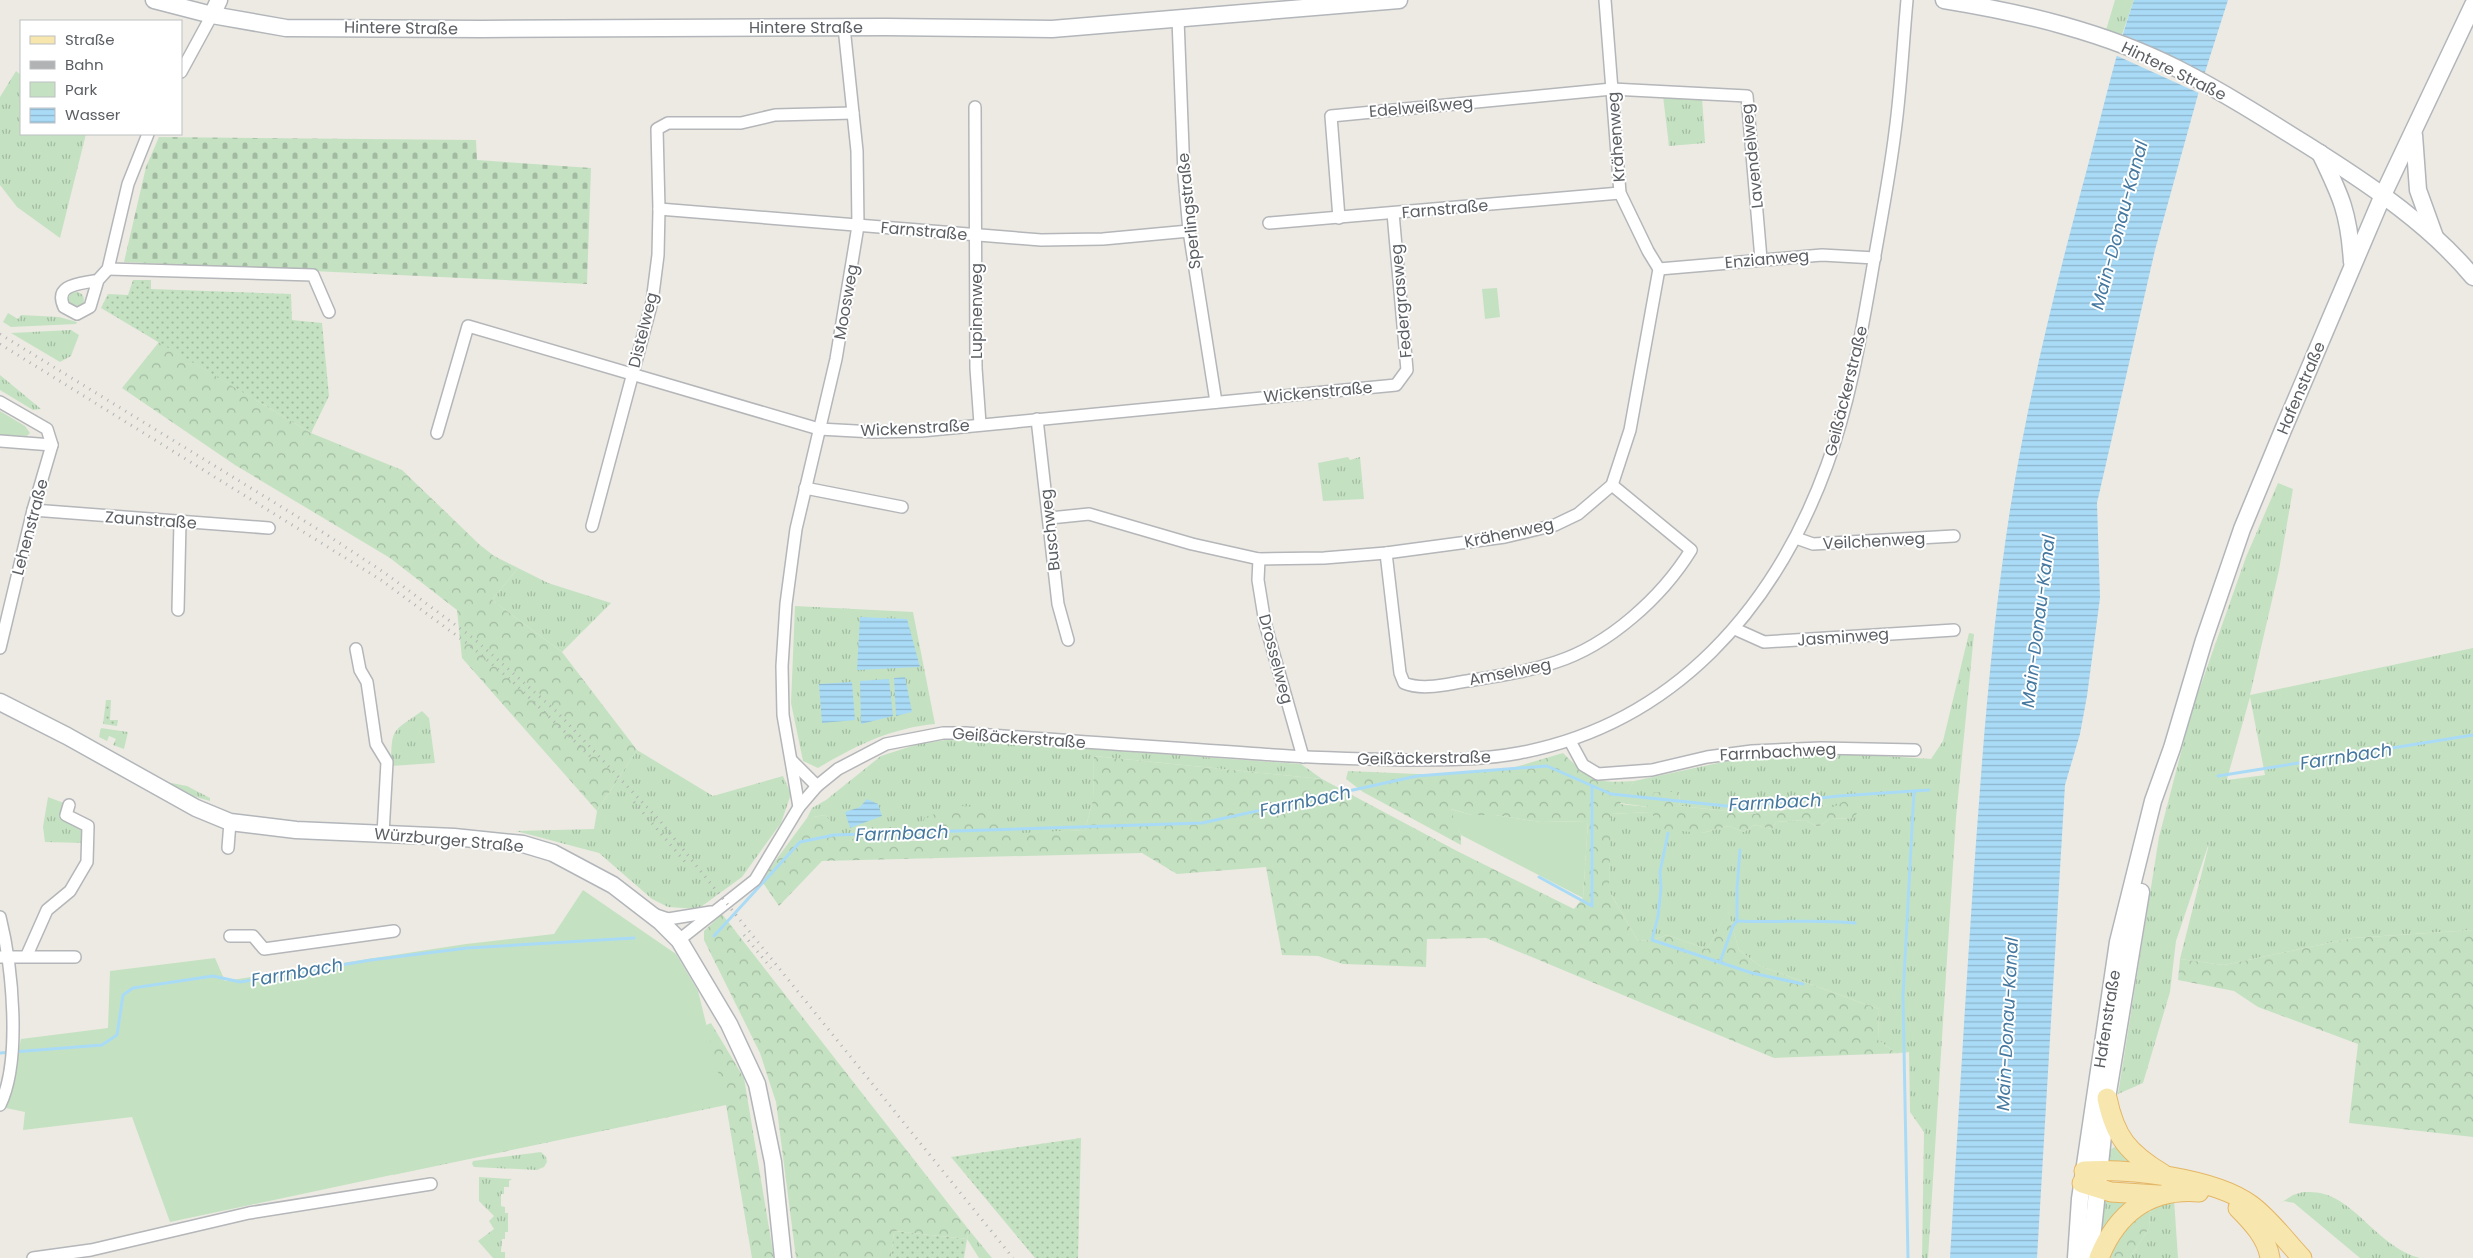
<svg xmlns="http://www.w3.org/2000/svg" width="2473" height="1258" viewBox="0 0 2473 1258" font-family="Poppins,sans-serif">
<style>
.grass{fill:url(#grass-tufts);fill-rule:evenodd}
.forest{fill:url(#forest-crowns)}
.cemetery{fill:url(#cemetery-stones)}
.park{fill:#c4e2c2}
.garden{fill:url(#garden-dots)}
.water{fill:url(#water-rules)}
.pier{fill:#edeae3}
.lines{fill:none;stroke-linecap:round;stroke-linejoin:round}
.stream{stroke:#a9dbf7;stroke-width:3}
.street-casing{stroke:#b4b6b9;stroke-width:14}
.secondary-casing{stroke:#b2b6ba;stroke-width:19}
.primary-casing{stroke:#e4b665;stroke-width:21}
.street{stroke:#fff;stroke-width:11}
.secondary{stroke:#fff;stroke-width:16}
.primary{stroke:#f7e6ae;stroke-width:19}
.rail{stroke:#b1b2b3;stroke-width:3;stroke-dasharray:1 6;stroke-linecap:butt}
.labels{text-anchor:middle;dominant-baseline:central;stroke-width:4;stroke-linejoin:round;paint-order:stroke}
.street-label{font-size:16px;fill:#5b5f63;stroke:#fff}
.water-label{font-size:18px;font-style:italic;fill:#45789f;stroke:#fff}
</style>
<defs>
<pattern id="grass-tufts" width="24" height="20" patternUnits="userSpaceOnUse" patternTransform="scale(1.25)"><rect width="24" height="20" fill="#c4e2c2"/><path d="M3 7l-1-3M5 7V3M7 7l1-3M15 17l-1-3M17 17v-4M19 17l1-3" fill="none" stroke="#a2baa1"/></pattern>
<pattern id="forest-crowns" width="20" height="18" patternUnits="userSpaceOnUse" patternTransform="scale(1.25)"><rect width="20" height="18" fill="#c4e2c2"/><path d="M2 6a3 3 0 1 1 6 0M12 15a3 3 0 1 1 6 0" fill="none" stroke="#a2baa1"/></pattern>
<pattern id="cemetery-stones" width="16" height="16" patternUnits="userSpaceOnUse" patternTransform="scale(1.25)"><rect width="16" height="16" fill="#c4e2c2"/><path d="M2 7V4a2 2 0 0 1 4 0v3zM10 15v-3a2 2 0 0 1 4 0v3z" fill="#a2baa1"/></pattern>
<pattern id="garden-dots" width="8" height="8" patternUnits="userSpaceOnUse" patternTransform="scale(1.25)"><rect width="8" height="8" fill="#c4e2c2"/><path d="M2 2h.1M6 6h.1" fill="none" stroke="#a2baa1" stroke-width="1.8" stroke-linecap="round"/></pattern>
<pattern id="water-rules" width="6" height="5" patternUnits="userSpaceOnUse" patternTransform="scale(1.25)"><rect width="6" height="5" fill="#a9dbf7"/><path d="M0 2.5h6" fill="none" stroke="#8db5cc"/></pattern>
</defs>
<rect width="100%" height="100%" fill="#edeae3"/>
<!-- grass -->
<g class="grass">
<path d="M2115,0h19l-16,46 -15,-6z"/>
<path d="M16,71l5,4v59h65l-26,104 -43,-31 -17,-22v-88z"/>
<path d="M1663,96l39,1 3,46 -36,3z"/>
<circle cx="76" cy="300" r="8"/>
<path d="M8,313l10,6 3,-4 38,2 18,5 -1,2 -65,3 -8,-5z"/>
<path d="M71,330l8,5 -8,21 -11,6 -49,-29z"/>
<path d="M0,375l41,34 -8,1 -33,-20z"/>
<path d="M1348,457l2,3 10,-3 4,42 -41,2 -5,-38z"/>
<path d="M2278,483l15,6 -14,81 -29,125 223,-47v282l-120,8 -129,27 -44,-6 30,-119 -34,101 -6,51 -27,91 -25,11 41,-257 33,-127 54,-153zM2250,697l15,78 -38,5v-1z"/>
<path d="M518,568l30,15 63,20 -49,49 -70,-52z"/>
<path d="M795,606l118,6 22,112c-44,4 -80,22 -117,44l-15,-7 -12,-58z"/>
<path d="M1969,633l5,1 -18,184 -28,440h-6l2,-126 -14,-20 -1,-60 -13,1 -18,-13 1,-31 -119,-43 -21,-16 -11,-38 -21,37 -40,-14 -15,5 -14,1 -29,-50 1,-77 41,-2 51,21 27,-7 15,6 10,-7 18,4 4,-7 29,-2 13,7 12,-8 24,-1c-15,-8 -28,-14 -45,-15 -19,0 -19,12 -41,3l-13,8 -75,-8 -1,-14 -31,15 -28,-4 14,-22 112,-24 91,-4 94,6 12,-18z"/>
<path d="M422,711l7,7 6,45 -44,3c1,-39 0,-33 31,-55z"/>
<path d="M101,728l27,4 -4,17 -11,-4 3,-6 -7,-3 -2,5 -8,-4z"/>
<path d="M952,739l349,25 21,15 -228,-23 -1,44 -8,30 -186,11 -2,-14h-25l-25,16 -22,-28 -18,3 5,-10 14,-8 55,-44 37,-12z"/>
<path d="M637,750l76,46 70,-20 8,18 -10,29 -39,54 -44,32 -30,-2 -16,-8 -53,-46 -83,-22 78,-2 3,-18z"/>
<path d="M161,781l26,5 23,12v3l-24,-7z"/>
<path d="M48,797l21,8 -3,10 18,8v20l-39,-1 -2,-15z"/>
<path d="M2120,1145l17,20 -29,1 -5,-14z"/>
<path d="M541,1152l5,5 1,5 -3,5 -7,3 -63,-3 -2,-3 1,-3z"/>
<path d="M479,1177l33,2 -3,2v6h-5v7h-3v12l4,1v6h3v19h-3v7h-3l-1,13h4v6h-12l-15,-17 16,-12 -5,-8 5,-5 -15,-15z"/>
<path d="M2303,1192c9,0 18,0 27,4 31,13 53,53 90,62h-60l-66,-55 -10,-2 -7,4 16,-10z"/>
<path d="M2133,1196l-33,45v-42z"/>
<path d="M2174,1199l4,59h-48l19,-30 1,-16 6,-8z"/>
<path d="M969,1230l23,28h-13l-12,-19z"/>
</g>
<!-- forest -->
<g class="forest">
<path d="M159,342l152,91 91,37 78,75 14,11 24,12 -26,32 70,52 75,98 -40,61 -135,-153 -5,-48 -67,-52 -155,-93 -113,-77z"/>
<path d="M1563,753c27,27 33,31 71,28l-14,23 27,3 7,-15h25l1,14 75,8 13,-8 13,5 27,-8 26,4 12,-7 14,8 -6,10 -24,1 -12,8 -13,-7 -29,2 -4,7 -18,-4 -10,7 -15,-6 -27,7 -41,-4 -10,-17 -40,2 -2,77 29,50 14,-1 15,-5 40,14 21,-38 11,39 21,16 119,43 -1,31 18,13 13,-1 -6,1 -129,5 -288,-120 -59,1 -1,28 -83,-3 -25,-8 -36,-1 -16,-88 -89,7 -35,-21 -320,8 -43,45 -18,-26 46,-62 18,-3 23,27 24,-15h25l2,14h18l8,-24 38,-11 33,3 7,25 82,-4 8,-30 1,-44 228,23 135,72 117,58 9,-11 5,-77 -47,1 -46,-7h-23l-21,-6 10,26v10l-98,-53 -17,-13 2,-8 93,4 71,-7z"/>
<path d="M722,914l247,316 -2,9 -73,-8 -3,27h-95l-20,-156 -16,-49 -56,-113v-9z"/>
<path d="M2473,930v207l-124,-14 9,-79 -100,-37 -24,-16 -56,-11 2,-21 44,6 129,-27z"/>
<path d="M711,1023l33,55 30,180h-22l-26,-153 -333,70 -3,-16z"/>
<path d="M2146,1210l4,2 -1,16 -19,30h-21c9,-20 20,-35 37,-48z"/>
</g>
<!-- cemetery -->
<path class="cemetery" d="M159,137l317,3 1,20 114,8 -4,116 -463,-22 22,-95z"/>
<!-- park -->
<g class="park">
<path d="M1497,288l3,29 -15,2 -3,-30z"/>
<path d="M0,411l25,15 5,7 -3,3 -27,-1z"/>
<path d="M1450,809l22,6h23l46,7 47,-1 -5,77 -122,-63z"/>
<path d="M583,890l93,64 22,37 28,113 -556,118 -38,-105 -109,13 2,-18 -19,-4 15,-69 87,-11 2,-57 105,-13 10,23 241,-37 88,-10z"/>
</g>
<!-- garden -->
<g class="garden">
<path d="M133,280h18v9l140,5 1,26 30,3 7,73 -18,37 -210,-125 7,-14 20,1z"/>
<path d="M106,700h5l-1,20h8l-1,6 -14,-2z"/>
<path d="M1081,1138l-3,120h-43l-84,-101z"/>
<path d="M894,1231l73,8 -3,19h-73z"/>
</g>
<!-- water -->
<g class="water">
<path d="M2134,0h94l-29,91 -44,159 -58,253 3,95 -13,98 -7,38 -15,51 -28,473h-87c7,-119 14,-239 22,-358 9,-130 18,-261 38,-390 19,-120 49,-238 81,-356 14,-51 25,-103 43,-154z"/>
<path d="M860,617l47,2 13,48 -63,3z"/>
<path d="M905,677l7,35 -16,4 -2,-38z"/>
<path d="M889,679l4,37 -32,8 -1,-43z"/>
<path d="M852,682l3,38 -33,3 -3,-39z"/>
<path d="M867,799l11,5 4,12 -32,12 -5,-16 15,-5z"/>
</g>
<!-- pier -->
<path class="pier" d="M2119,35l88,39 -6,20 -88,-40z"/>
<g class="lines">
<!-- stream -->
<g class="stream">
<path d="M2218,776l255,-41"/>
<path d="M1668,833l-8,39 1,16 -3,28 -6,24 100,33 51,11"/>
<path d="M1539,877l53,29v-120"/>
<path d="M1737,921c40,2 79,-2 118,2"/>
<path d="M714,936l86,-94 34,-7 368,-12 215,-47 130,-10 64,28 125,13 103,-11 90,-6"/>
<path d="M1720,962l13,-36 4,-5v-33l3,-38"/>
<path d="M0,1053l102,-8 15,-10 6,-40 10,-7 80,-12 27,6 131,-22 96,-12 167,-10"/>
<path d="M1908,1258l-5,-262 11,-205"/>
</g>
<!-- street casing -->
<g class="street-casing">
<g id="street">
<path d="M1178,19l6,156 5,56 27,171"/>
<path d="M181,72l31,-57"/>
<path d="M975,107l1,261 4,56"/>
<path d="M659,209l382,31 62,-1 86,-8"/>
<path d="M1339,218l-8,-102 281,-27 135,7 14,163"/>
<path d="M1269,223l351,-30"/>
<path d="M108,269l205,6 16,37"/>
<path d="M1659,269l163,-14 53,3"/>
<path d="M98,280c-15,4 -45,3 -34,27l13,7 13,-7 8,-27 10,-11 20,-85 20,-50"/>
<path d="M0,402l47,27 5,16 -19,65 -33,138"/>
<path d="M1037,419l21,185 10,36"/>
<path d="M437,433l31,-107 351,103 55,3 47,-1 475,-46 11,-15 -14,-157"/>
<path d="M0,441l52,4"/>
<path d="M805,488l97,19"/>
<path d="M33,510l236,18"/>
<path d="M1050,518l39,-4 103,30 67,15 65,-1 62,-5 119,-16 50,-12 23,-11 34,-29 18,-55 29,-161 -11,-18 -28,-58 -15,-193"/>
<path d="M592,526l60,-224 6,-47 1,-46 -2,-80 11,-6h73l34,-8 78,-2"/>
<path d="M1796,538l17,6 141,-8"/>
<path d="M1386,553l14,120 4,10c19,8 43,1 63,-2 31,-5 60,-9 89,-19 53,-17 106,-65 135,-112l-79,-65"/>
<path d="M1259,559l-1,21 7,43 38,134"/>
<path d="M178,610l2,-88"/>
<path d="M1735,629l29,13 190,-12"/>
<path d="M356,649l4,21 7,12 9,62 11,18 -4,72"/>
<path d="M1570,741l13,24 15,9 54,-4 55,-13 45,-6 69,-3 94,2"/>
<path d="M792,761l25,25"/>
<path d="M799,807l-16,-92 -1,-49 4,-62 10,-75 40,-170 22,-133 -1,-75 -13,-124"/>
<path d="M228,848l2,-26"/>
<path d="M656,915l12,4 43,-7"/>
<path d="M0,917c12,48 22,143 0,188"/>
<path d="M230,936h23l11,13 130,-18"/>
<path d="M679,940l76,-60 44,-73 18,-21 21,-17 48,-25 57,-11h23c98,8 196,14 295,21 49,4 98,5 147,6 37,0 74,0 111,-7 155,-29 256,-145 308,-288 22,-60 33,-124 44,-187 8,-48 18,-97 24,-146 6,-44 8,-88 12,-132"/>
<path d="M27,955l20,-45 23,-19 17,-29 1,-36 -22,-11 3,-10"/>
<path d="M0,957h75"/>
<path d="M33,1258l58,-8 158,-37 182,-29"/>
</g>
</g>
<!-- secondary casing -->
<g class="secondary-casing">
<g id="secondary">
<path d="M154,0l58,15 74,13 196,1 404,-2 166,2 347,-29"/>
<path d="M1944,0c80,13 161,32 234,69 49,25 94,54 140,83 55,35 113,74 155,125"/>
<path d="M212,15l7,-15"/>
<path d="M2414,135l4,55 17,47"/>
<path d="M2320,153c21,43 29,60 32,109"/>
<path d="M0,702l67,34 129,72 34,14 66,8 158,7 69,7 30,9 60,32 48,37 18,18 50,84 28,60 16,78 10,96"/>
<path d="M2076,1258l4,-59 38,-257 35,-141 19,-53 32,-108 38,-111 41,-99 100,-235 90,-190"/>
<path d="M2090,1258l17,-160 34,-206"/>
</g>
</g>
<!-- primary casing -->
<g class="primary-casing">
<g id="primary">
<path d="M2107,1098c8,39 21,55 56,76"/>
<path d="M2084,1171c45,-3 131,7 167,34 19,14 35,36 51,53"/>
<path d="M2082,1183l29,9 47,3"/>
<path d="M2238,1208c14,14 29,30 32,50"/>
<path d="M2099,1258c18,-45 50,-70 100,-66"/>
</g>
</g>
<!-- street -->
<use href="#street" class="street"/>
<!-- secondary -->
<use href="#secondary" class="secondary"/>
<!-- primary -->
<use href="#primary" class="primary"/>
<!-- rail -->
<g class="rail">
<path d="M0,334l324,199 61,40 88,65 83,73 105,111 352,436"/>
<path d="M0,344l381,236 87,64 45,38 80,77"/>
<path d="M634,802l52,61"/>
<path d="M744,935l27,33"/>
</g>
</g>
<g class="labels">
<!-- street labels -->
<g class="street-label">
<text x="806" y="27">Hintere Straße</text>
<text transform="translate(401 28) rotate(1)">Hintere Straße</text>
<text transform="translate(2174 71) rotate(26)">Hintere Straße</text>
<text transform="translate(1421 107) rotate(-5)">Edelweißweg</text>
<text transform="translate(1616 137) rotate(-94)">Krähenweg</text>
<text transform="translate(1752 156) rotate(-96)">Lavendelweg</text>
<text transform="translate(1445 209) rotate(-5)">Farnstraße</text>
<text transform="translate(1189 211) rotate(-96)">Sperlingstraße</text>
<text transform="translate(924 231) rotate(5)">Farnstraße</text>
<text transform="translate(1767 259) rotate(-5)">Enzianweg</text>
<text transform="translate(1401 301) rotate(-95)">Federgrasweg</text>
<text transform="translate(846 302) rotate(-80)">Moosweg</text>
<text transform="translate(976 311) rotate(-90)">Lupinenweg</text>
<text transform="translate(643 330) rotate(-76)">Distelweg</text>
<text transform="translate(2301 388) rotate(-67)">Hafenstraße</text>
<text transform="translate(1846 391) rotate(-76)">Geißäckerstraße</text>
<text transform="translate(1318 392) rotate(-5)">Wickenstraße</text>
<text transform="translate(915 428) rotate(-3)">Wickenstraße</text>
<text transform="translate(151 520) rotate(4)">Zaunstraße</text>
<text transform="translate(30 527) rotate(-75)">Lehenstraße</text>
<text transform="translate(1050 530) rotate(-96)">Buschweg</text>
<text transform="translate(1509 533) rotate(-12)">Krähenweg</text>
<text transform="translate(1874 541) rotate(-3)">Veilchenweg</text>
<text transform="translate(1843 637) rotate(-4)">Jasminweg</text>
<text transform="translate(1276 659) rotate(75)">Drosselweg</text>
<text transform="translate(1510 672) rotate(-11)">Amselweg</text>
<text transform="translate(1019 738) rotate(4)">Geißäckerstraße</text>
<text transform="translate(1778 752) rotate(-3)">Farrnbachweg</text>
<text transform="translate(1424 758) rotate(-1)">Geißäckerstraße</text>
<text transform="translate(449 840) rotate(5)">Würzburger Straße</text>
<text transform="translate(2107 1019) rotate(-81)">Hafenstraße</text>
</g>
<!-- water labels -->
<g class="water-label">
<text transform="translate(2119 225) rotate(-75)">Main-Donau-Kanal</text>
<text transform="translate(2038 621) rotate(-83)">Main-Donau-Kanal</text>
<text transform="translate(2346 756) rotate(-9)">Farrnbach</text>
<text transform="translate(1305 801) rotate(-12)">Farrnbach</text>
<text transform="translate(1775 802) rotate(-3)">Farrnbach</text>
<text transform="translate(902 833) rotate(-2)">Farrnbach</text>
<text transform="translate(297 972) rotate(-10)">Farrnbach</text>
<text transform="translate(2007 1024) rotate(-87)">Main-Donau-Kanal</text>
</g>
</g>
<!-- legend -->
<rect x="20" y="20" width="162" height="115" fill="#ffffff" stroke="#bdbfc1"/>
<rect x="30" y="36" width="25" height="8" fill="#f7e6ae" stroke="#bdbfc1"/>
<text x="65" y="45" font-size="15" fill="#5b5f63">Straße</text>
<rect x="30" y="61" width="25" height="8" fill="#b1b2b3" stroke="#bdbfc1"/>
<text x="65" y="70" font-size="15" fill="#5b5f63">Bahn</text>
<rect x="30" y="82" width="25" height="15" fill="#c4e2c2" stroke="#bdbfc1"/>
<text x="65" y="95" font-size="15" fill="#5b5f63">Park</text>
<rect x="30" y="108" width="25" height="15" fill="url(#water-rules)" stroke="#bdbfc1"/>
<text x="65" y="120" font-size="15" fill="#5b5f63">Wasser</text>
</svg>
